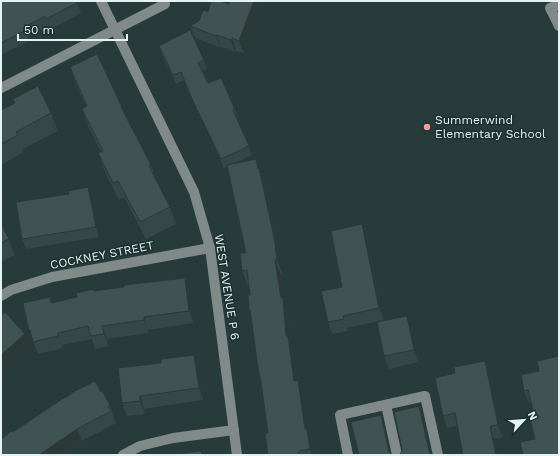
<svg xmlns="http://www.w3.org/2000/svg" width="560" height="456" viewBox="0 0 560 456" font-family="'Work Sans',sans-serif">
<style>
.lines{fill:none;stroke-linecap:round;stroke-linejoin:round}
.minor{stroke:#808a89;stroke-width:10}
.wall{fill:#354747}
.shaded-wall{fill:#2b3a39}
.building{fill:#3e5352;stroke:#2b3a39}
.poi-dot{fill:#f59c94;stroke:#1d3131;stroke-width:1.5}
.labels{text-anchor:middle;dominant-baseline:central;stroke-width:3;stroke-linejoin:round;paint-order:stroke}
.poi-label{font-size:12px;fill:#e7f3f3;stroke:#1d3131;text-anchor:start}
.street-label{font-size:12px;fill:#e7f3f3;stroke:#1d3131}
</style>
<rect width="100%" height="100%" fill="#273b3b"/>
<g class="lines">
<!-- minor -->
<g class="minor">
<path d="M101,1l93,191 16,56 27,207"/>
<path d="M559,5l-9,3 9,18"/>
<path d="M1,88l164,-84"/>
<path d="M1,296l10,-6 41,-13 158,-29"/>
<path d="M386,405l11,50"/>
<path d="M123,455l17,-9 33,-8 61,-8"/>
<path d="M348,455l-8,-40 85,-19 13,59"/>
</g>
</g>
<!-- wall -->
<g class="wall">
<path d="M1,1l76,2 4,10 -31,17 -2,-4 -21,12 1,4 -27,13z"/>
<path d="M230,1h26l4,9 -16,43 -8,-2 -1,1 -14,-5v1l-26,-10 -5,-12 9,-5 9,-9 21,-8z"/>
<path d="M159,46l45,14 3,9 -5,2 6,12 27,26 3,9h-1l15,37 -21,10 25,-6 9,25 15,73 3,18h-2l4,28 4,10 2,32 2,6 4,29h1l6,15 6,41 2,8 2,11h-46v-22l-7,-51 -2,-7 -8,-60 -2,-5 1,-15 -1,-9h-1l-6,-15 4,-18 -19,-87 -3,2 -28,-61 -12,-27 -8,4 -14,-29z"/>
<path d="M70,67l52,40 3,7 26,51 6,17 13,25 6,17 -30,15 -22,-42 -5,3 -15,-30 -6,-17 3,-1 -13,-26 -6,-17 4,-2 -10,-23z"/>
<path d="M13,99l38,14 7,18 -35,18 1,3 -23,13v-55l13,-7z"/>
<path d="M92,198l7,39 -73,12 -4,-10z"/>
<path d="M1,224l8,15 6,16 -14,7z"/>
<path d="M362,224l4,13 18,83 -37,8 1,3 -16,3 -4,-12 14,-35z"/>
<path d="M190,290l4,33 -46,7 1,3 -42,6 2,7 -14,3 -3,-10 -30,6 1,3 -25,6 -9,-23 48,-34 18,-6z"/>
<path d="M412,328l7,34 -30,7 -5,-13z"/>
<path d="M559,356l-24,83v-21l-4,-15h-2l-5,-12 15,-20z"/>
<path d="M485,361l4,12 14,64 -9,2 -36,-13 -11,2 -4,-12 12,-43z"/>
<path d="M199,367l4,33 -59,9 1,5 -18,2 -5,-13z"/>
<path d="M101,392l9,13 6,18 -34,18 -21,14h-60l12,-23z"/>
</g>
<!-- shaded-wall -->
<g class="shaded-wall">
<path d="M254,1h2l4,9 -16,43 -5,-12z"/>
<path d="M217,35l4,12v1l-5,-12z"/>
<path d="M232,38l4,13 -1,1 -4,-12z"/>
<path d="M256,159l9,25 15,73 3,18 -6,-15z"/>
<path d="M88,187l4,11 7,39 -3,-10z"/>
<path d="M362,224l4,13 18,83 -5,-12z"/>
<path d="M275,260l6,15 4,28 4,10 2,32 2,6 6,45 -5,-15 -8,-45 -5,-38z"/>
<path d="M185,278l5,12 4,33 -5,-12z"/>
<path d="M407,316l5,12 7,34 -5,-12z"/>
<path d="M144,317l4,13 1,3 -5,-13z"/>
<path d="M102,326l5,13 2,7 -5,-12z"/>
<path d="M30,330l4,13v1l-5,-13z"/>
<path d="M25,334l5,13 -29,25v-17z"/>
<path d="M194,355l5,12 4,33 -4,-12z"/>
<path d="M485,361l4,12 14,64 -5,-12z"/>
<path d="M298,380l6,15 6,41 2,8 2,11h-2l-2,-6 -5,-20z"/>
<path d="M140,396l4,13 1,5 -5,-13z"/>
<path d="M490,426l4,13 4,16h-2z"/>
<path d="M77,429l5,12 -21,14h-22z"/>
</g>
<!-- building -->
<g class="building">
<path d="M1,1h75l1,2 -31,16 -1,-3 -22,12 1,3 -23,12z"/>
<path d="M211,1h9l9,3 1,-3h24l-15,40 -7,-3 -1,2 -14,-5 -1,1 -26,-10 9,-5 4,-11 5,2z"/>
<path d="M190,30l14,30 -6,3 10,20 13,-5 14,31 -2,1 16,36 -28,13 -29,-60 -11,-27 -8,3 -14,-29z"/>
<path d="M97,54l25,53h-1l30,58 -2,1 21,41 -30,15 -22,-41 -5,2 -15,-30 5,-2 -21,-42 5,-3 -17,-39z"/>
<path d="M38,86l13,27 -35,19 2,3 -17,9v-34l14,-7 -2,-4z"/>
<path d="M256,159l2,10 1,-1 16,74 2,18h-2l6,38h2l3,38h2l6,45 4,-1 7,49h2l3,20 -11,2v2h-1v2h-30l-3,-22h3l-8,-58h-1l-9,-65h-1l-1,-15h2l-3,-25 -5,1 -2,-18h6l-19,-88z"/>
<path d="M88,187l8,40 -74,12 -6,-37 53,-8 -1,-3z"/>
<path d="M1,224l8,15 -8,4z"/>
<path d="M362,224l17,84 -36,8 1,3 -16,3 -7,-31 21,-4 -11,-56z"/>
<path d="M185,278l4,33 -45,6v3l-42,6 2,8 -13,2 -3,-10 -30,7v3l-25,6 -3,-12 -1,1 -6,-28 27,-6 1,6 26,-6 -1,-4 18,-4v2l30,-4v-2z"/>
<path d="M5,312l20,22 -24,21v-40z"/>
<path d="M407,316l7,34 -30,6 -7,-34z"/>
<path d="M194,355l5,33 -59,8v5l-18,2 -4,-35 43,-5v-4z"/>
<path d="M559,356v99h-36l-3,-13 15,-3 -5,-20 5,-1 -7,-28 -4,1 -3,-16 18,-4 -2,-10z"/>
<path d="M485,361l13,64 -8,1 6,29h-33l-8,-42 -12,3 -8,-38 20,-5 -1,-6z"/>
<path d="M95,381l6,11h2l7,13 -2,1 3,5 -34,18 -38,26h-38v-15l10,-9 2,1 46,-31 12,-7v-1z"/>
<path d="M419,406l11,49h-31l2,-2 1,-4 -8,-37z"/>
<path d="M381,415l8,37 3,3h-33l-8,-33z"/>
<path d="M201,451l1,4h-34z"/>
</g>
<!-- markers -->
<circle class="poi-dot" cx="427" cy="127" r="4"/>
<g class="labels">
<!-- poi labels -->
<g class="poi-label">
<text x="435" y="120">Summerwind<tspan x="435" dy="14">Elementary School</tspan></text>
</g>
<!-- street labels -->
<g class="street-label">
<text transform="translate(102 255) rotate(-11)">COCKNEY STREET</text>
<text transform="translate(227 287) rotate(81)">WEST AVENUE P 6</text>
</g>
</g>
<!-- border -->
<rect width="560" height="456" fill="none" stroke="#e7f3f3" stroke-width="4"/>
<!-- north arrow -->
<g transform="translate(524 420) rotate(64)" stroke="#1d3131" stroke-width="3" paint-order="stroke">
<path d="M0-3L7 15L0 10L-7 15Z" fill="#e7f3f3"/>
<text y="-6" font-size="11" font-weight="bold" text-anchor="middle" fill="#e7f3f3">N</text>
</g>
<!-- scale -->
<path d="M18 34v6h109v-6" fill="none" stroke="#e7f3f3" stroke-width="2"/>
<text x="24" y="34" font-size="12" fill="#e7f3f3" stroke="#1d3131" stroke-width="3" paint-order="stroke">50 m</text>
</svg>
